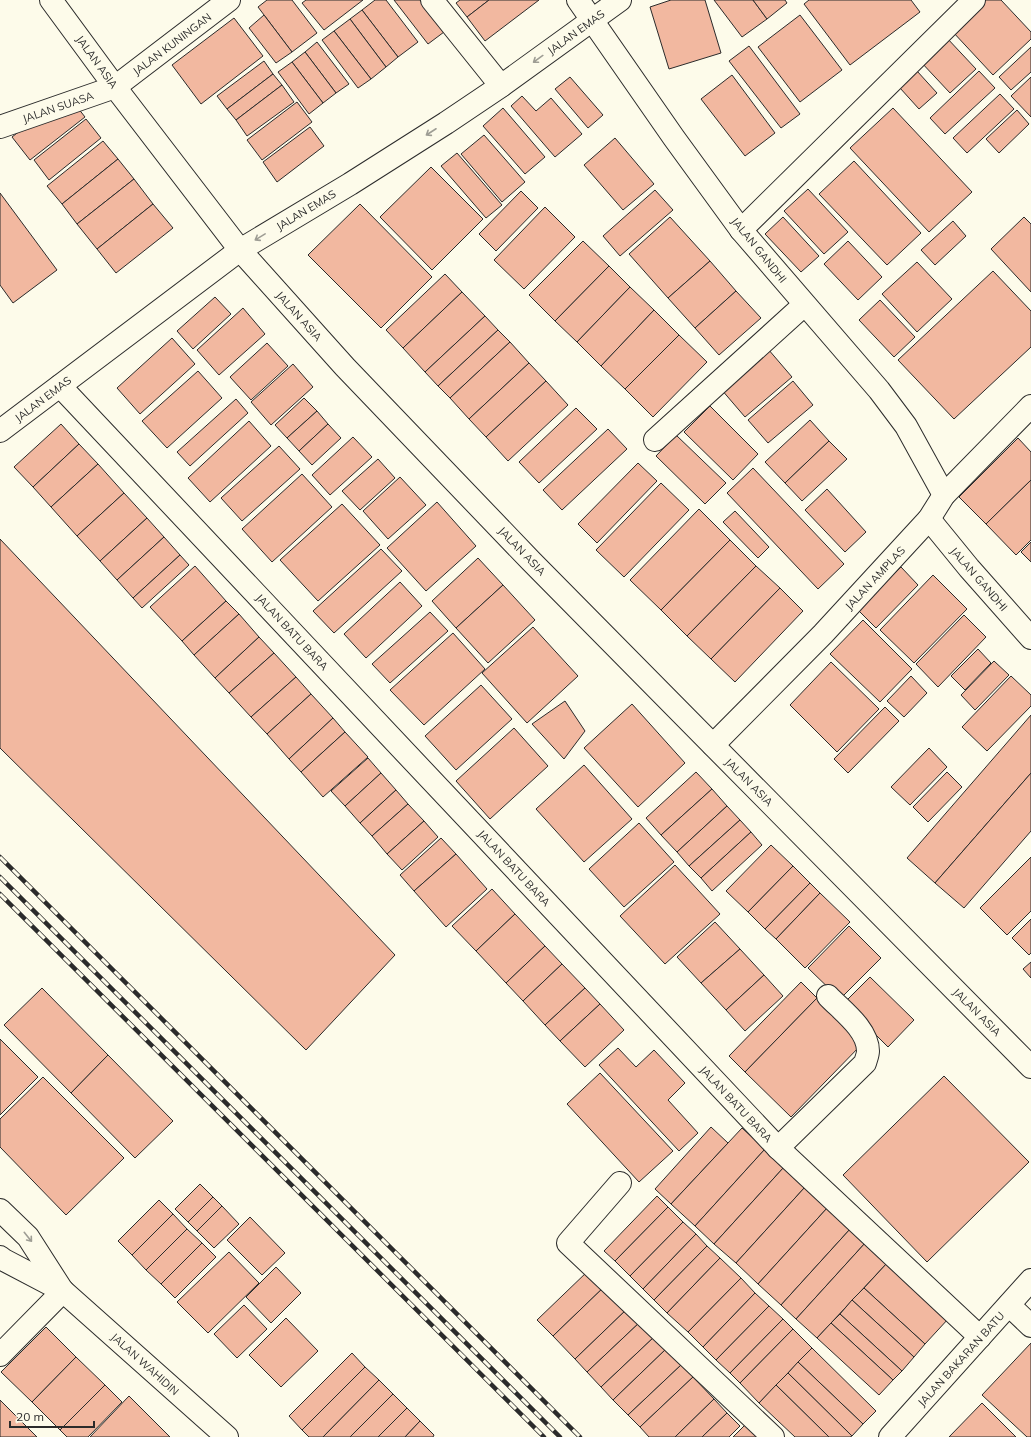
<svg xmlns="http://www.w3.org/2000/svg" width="1031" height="1437" viewBox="0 0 1031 1437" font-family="Mulish,sans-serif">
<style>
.building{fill:#f2b8a0;stroke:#2b2b2b}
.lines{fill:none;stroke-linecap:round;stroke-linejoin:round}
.minor-casing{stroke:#2b2b2b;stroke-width:24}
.major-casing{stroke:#2b2b2b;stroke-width:24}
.minor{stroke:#fdfbea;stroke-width:22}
.major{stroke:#fdfbea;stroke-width:22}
.rail-casing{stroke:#2b2b2b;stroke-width:4.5}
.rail{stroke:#fdfbea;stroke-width:3;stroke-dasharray:9;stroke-linecap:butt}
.oneway{stroke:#9e9d94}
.labels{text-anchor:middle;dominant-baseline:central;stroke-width:3;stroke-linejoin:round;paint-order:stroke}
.street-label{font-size:11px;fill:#2b2b2b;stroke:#fdfbea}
</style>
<rect width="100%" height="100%" fill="#fdfbea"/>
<!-- building -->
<g class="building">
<path d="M267,0h25l25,33 -25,19 -34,-45z"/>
<path d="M306,0h57l-39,30 -22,-27z"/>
<path d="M375,0h11l32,42 -20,15 -36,-47z"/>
<path d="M394,0h26l24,32 -16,12z"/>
<path d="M460,0h29l-22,17 -11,-14z"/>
<path d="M489,0h50l-54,41 -18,-24z"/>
<path d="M671,0h34l16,53 -52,16 -19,-62z"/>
<path d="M714,0h39l14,19 -25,18z"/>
<path d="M753,0h32l2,3 -20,16z"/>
<path d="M809,0h102l9,12 -70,53 -46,-61z"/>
<path d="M985,0h16l30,32v7l-38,36 -41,-44z"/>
<path d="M362,10l36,47 -12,10 -36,-48z"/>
<path d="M264,15l28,37 -16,11 -27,-35z"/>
<path d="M800,15l42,55 -42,32 -42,-55z"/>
<path d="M234,18l29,38 -62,48 -29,-39z"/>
<path d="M350,19l36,48 -15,12 -37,-48z"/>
<path d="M334,31l37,48 -13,9 -36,-48z"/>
<path d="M946,37l30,32 -26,24 -30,-32z"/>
<path d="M317,42l32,42 -13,9 -31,-41z"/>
<path d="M749,46l51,68 -19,14 -52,-67z"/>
<path d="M1031,47v25l-20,18 -12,-13z"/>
<path d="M305,52l31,41 -13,10 -31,-41z"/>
<path d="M264,61l9,13 -46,35 -10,-13z"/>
<path d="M292,62l31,41 -14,11 -31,-42z"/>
<path d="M917,71l20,22 -18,16 -19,-21z"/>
<path d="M979,71l16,17 -50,46 -15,-16z"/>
<path d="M273,74l9,11 -46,35 -9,-11z"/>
<path d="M732,75l43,58 -30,23 -44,-57z"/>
<path d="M570,77l33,38 -15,13 -33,-39z"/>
<path d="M1031,77v40l-20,-21z"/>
<path d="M282,85l12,17 -47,34 -11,-16z"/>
<path d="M67,94l18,23 -55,43 -18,-23z"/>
<path d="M1000,94l14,15 -47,44 -14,-15z"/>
<path d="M522,96l14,15 15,-13 31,36 -27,23 -44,-51z"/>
<path d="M297,102l15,20 -50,38 -15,-20z"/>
<path d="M503,108l42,49 -20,17 -42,-48z"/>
<path d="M893,108l79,84 -43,40 -79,-84z"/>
<path d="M1017,110l12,14 -30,29 -13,-14z"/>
<path d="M86,119l15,19 -52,42 -15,-20z"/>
<path d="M310,127l14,19 -47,36 -14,-20z"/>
<path d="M484,135l41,47 -23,20 -41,-48z"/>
<path d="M615,138l39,46 -31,26 -39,-45z"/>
<path d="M103,141l15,18 -56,45 -15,-18z"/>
<path d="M457,153l45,52 -16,13 -45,-52z"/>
<path d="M118,159l16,20 -57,45 -15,-20z"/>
<path d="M854,161l67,72 -34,32 -68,-71z"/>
<path d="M431,167l52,52 -51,51 -52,-53z"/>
<path d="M134,179l19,25 -56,45 -20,-25z"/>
<path d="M808,189l40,43 -24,22 -40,-43z"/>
<path d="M655,190l18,20 -53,46 -17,-20z"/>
<path d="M521,191l17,17 -42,43 -17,-17z"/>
<path d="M0,193l57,77 -44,33 -13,-18z"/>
<path d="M153,204l20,24 -57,45 -19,-24z"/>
<path d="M360,204l72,73 -51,51 -73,-73z"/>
<path d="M545,207l30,30 -51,52 -30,-29z"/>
<path d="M670,217l40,44 -42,37 -39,-44z"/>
<path d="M783,217l36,39 -18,16 -36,-38z"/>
<path d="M1024,217l7,7v68l-40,-43z"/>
<path d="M953,221l13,15 -31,29 -14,-15z"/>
<path d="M583,241l26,25 -54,55 -26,-26z"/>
<path d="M848,241l34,36 -24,23 -34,-36z"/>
<path d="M710,261l26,30 -41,37 -27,-30z"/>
<path d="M917,262l35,37 -35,33 -35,-38z"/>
<path d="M609,266l21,21 -53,55 -22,-21z"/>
<path d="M993,271l38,40v36l-77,72 -56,-59z"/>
<path d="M445,274l17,18 -59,56 -17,-18z"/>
<path d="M630,287l24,23 -53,56 -24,-24z"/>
<path d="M736,291l25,27 -42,37 -24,-27z"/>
<path d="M462,292l23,24 -60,56 -22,-24z"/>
<path d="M215,297l16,17 -38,35 -16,-18z"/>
<path d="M880,300l35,37 -21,20 -35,-37z"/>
<path d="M243,308l22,26 -46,41 -22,-25z"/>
<path d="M654,310l25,25 -54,54 -24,-23z"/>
<path d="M485,316l13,14 -60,56 -13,-14z"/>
<path d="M498,330l12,12 -60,56 -12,-12z"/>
<path d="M679,335l28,27 -54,55 -28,-28z"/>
<path d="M172,338l23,26 -55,50 -23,-26z"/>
<path d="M510,342l19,21 -60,56 -19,-21z"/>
<path d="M267,343l21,23 -37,34 -21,-23z"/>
<path d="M768,349l24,28 -47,40 -24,-28z"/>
<path d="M529,363l17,18 -60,56 -17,-18z"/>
<path d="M293,364l20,23 -42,38 -20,-23z"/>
<path d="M198,371l24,27 -55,50 -25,-27z"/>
<path d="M546,381l22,24 -60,56 -22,-24z"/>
<path d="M793,381l20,24 -45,38 -20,-23z"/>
<path d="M304,398l13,13 -30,27 -12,-13z"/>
<path d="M236,399l12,14 -58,53 -13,-14z"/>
<path d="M710,406l48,48 -25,26 -49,-48z"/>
<path d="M576,408l21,21 -58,54 -20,-21z"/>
<path d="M317,411l11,13 -29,27 -12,-13z"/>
<path d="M810,420l19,21 -44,42 -20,-21z"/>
<path d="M249,421l22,25 -61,56 -22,-24z"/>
<path d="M61,424l18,20 -46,43 -19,-20z"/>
<path d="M328,424l13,14 -29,27 -13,-14z"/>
<path d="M608,429l19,20 -65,61 -19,-20z"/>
<path d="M676,435l50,48 -21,21 -49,-48z"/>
<path d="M353,437l19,20 -42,38 -18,-20z"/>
<path d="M1018,438l13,14v28l-45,44 -27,-27z"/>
<path d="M829,441l18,18 -45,42 -17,-18z"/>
<path d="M79,444l19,20 -47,43 -18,-20z"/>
<path d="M279,446l21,23 -58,52 -21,-23z"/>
<path d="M378,459l17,19 -35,32 -18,-19z"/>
<path d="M638,463l19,18 -60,62 -19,-19z"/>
<path d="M98,464l26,29 -47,43 -26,-29z"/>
<path d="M753,468l91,96 -26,25 -91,-96z"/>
<path d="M302,474l30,33 -60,55 -30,-33z"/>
<path d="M400,477l26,28 -38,34 -25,-28z"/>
<path d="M1031,480v60l-15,15 -30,-31z"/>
<path d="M661,483l28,27 -65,67 -28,-27z"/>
<path d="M827,489l39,43 -21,20 -40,-42z"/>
<path d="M124,493l23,25 -47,43 -23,-25z"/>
<path d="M437,502l39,44 -50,45 -39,-43z"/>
<path d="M342,504l38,41 -62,56 -38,-41z"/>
<path d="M699,509l31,31 -69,70 -31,-30z"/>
<path d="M735,511l34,36 -11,11 -35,-36z"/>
<path d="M147,518l17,19 -47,43 -17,-19z"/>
<path d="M164,537l16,18 -47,43 -16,-18z"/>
<path d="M0,539l395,416 -89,95 -306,-302z"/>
<path d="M730,540l26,26 -69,70 -26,-26z"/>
<path d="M1031,542v20l-10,-10z"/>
<path d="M381,549l21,22 -68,62 -21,-22z"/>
<path d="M180,555l9,10 -47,43 -9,-10z"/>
<path d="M478,558l25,27 -47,43 -24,-27z"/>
<path d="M195,566l31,35 -44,40 -32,-34z"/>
<path d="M756,566l24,22 -69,71 -24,-23z"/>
<path d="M901,567l17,18 -42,43 -18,-18z"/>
<path d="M933,575l34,34 -53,54 -34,-33z"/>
<path d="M400,582l22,24 -56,52 -22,-24z"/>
<path d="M503,585l32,35 -47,43 -32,-35z"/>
<path d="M780,588l23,23 -68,71 -24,-23z"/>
<path d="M226,601l13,13 -45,41 -12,-14z"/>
<path d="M430,612l18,19 -58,52 -18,-19z"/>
<path d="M239,614l20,23 -44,41 -21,-23z"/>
<path d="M964,615l22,22 -48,50 -22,-23z"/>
<path d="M863,620l49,49 -32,33 -50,-48z"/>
<path d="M533,627l45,49 -51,47 -45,-50z"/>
<path d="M453,633l32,36 -61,56 -34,-35z"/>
<path d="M259,637l15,16 -45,40 -14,-15z"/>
<path d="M978,649l13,14 -26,27 -14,-14z"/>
<path d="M274,653l22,24 -45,40 -22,-24z"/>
<path d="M994,661l15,14 -34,35 -14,-15z"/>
<path d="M831,662l48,47 -42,43 -47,-47z"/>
<path d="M911,676l16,17 -23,24 -17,-16z"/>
<path d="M1011,676l20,19v11l-44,45 -25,-24z"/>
<path d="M296,677l15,17 -44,40 -16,-17z"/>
<path d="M481,685l31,34 -56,51 -31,-34z"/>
<path d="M311,694l22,24 -44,41 -22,-25z"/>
<path d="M565,701l20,30 -21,28 -32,-35z"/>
<path d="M632,704l53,59 -47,44 -54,-59z"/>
<path d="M885,707l14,14 -51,52 -14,-14z"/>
<path d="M1031,715v58l-96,110 -28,-25z"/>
<path d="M333,718l12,14 -44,40 -12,-13z"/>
<path d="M514,728l34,38 -58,53 -34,-38z"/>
<path d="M345,732l23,25 -45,40 -22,-25z"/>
<path d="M929,748l18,19 -37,38 -19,-18z"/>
<path d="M368,758l13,15 -36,33 -14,-15z"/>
<path d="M584,765l48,54 -48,43 -48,-53z"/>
<path d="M696,772l16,17 -51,46 -15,-17z"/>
<path d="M947,772l15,15 -34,35 -15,-15z"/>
<path d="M381,773l15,17 -36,33 -15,-17z"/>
<path d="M1031,773v58l-67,77 -29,-25z"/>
<path d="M712,789l15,17 -50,46 -16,-17z"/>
<path d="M396,790l12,14 -36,32 -12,-13z"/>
<path d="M408,804l16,17 -37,33 -15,-18z"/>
<path d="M727,806l13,14 -51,46 -12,-14z"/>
<path d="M740,820l11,12 -50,46 -12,-12z"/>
<path d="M424,821l14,16 -36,33 -15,-16z"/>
<path d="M639,823l35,39 -50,45 -35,-38z"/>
<path d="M751,832l11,13 -50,46 -11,-13z"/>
<path d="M441,838l15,16 -42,37 -14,-16z"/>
<path d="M771,845l22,21 -45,46 -22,-21z"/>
<path d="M456,854l31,35 -41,38 -32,-36z"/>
<path d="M1031,857v54l-24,24 -27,-27z"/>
<path d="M675,865l45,49 -55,50 -45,-48z"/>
<path d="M793,866l17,17 -45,46 -17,-17z"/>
<path d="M810,883l10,10 -44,46 -11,-10z"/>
<path d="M492,889l23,25 -39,37 -24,-25z"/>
<path d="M820,893l30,29 -45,46 -29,-29z"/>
<path d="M515,914l30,32 -39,37 -30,-32z"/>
<path d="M1031,919v34l-2,2 -17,-17z"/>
<path d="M715,922l25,27 -39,34 -24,-26z"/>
<path d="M849,926l32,32 -41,41 -32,-31z"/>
<path d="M545,946l17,18 -39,37 -17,-18z"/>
<path d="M740,949l24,26 -38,35 -25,-27z"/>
<path d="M1031,962v16l-8,-9z"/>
<path d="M562,964l23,24 -40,37 -22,-24z"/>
<path d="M764,975l19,21 -38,35 -19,-21z"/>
<path d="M870,977l44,43 -26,27 -44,-44z"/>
<path d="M801,982l16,16 -72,74 -16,-16z"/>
<path d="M42,988l66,67 -37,38 -67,-68z"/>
<path d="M585,988l15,16 -40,37 -15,-16z"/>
<path d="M817,998l46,45 -72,74 -46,-45z"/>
<path d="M600,1004l24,26 -39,37 -25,-26z"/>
<path d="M0,1039l38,38 -38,38z"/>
<path d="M618,1048l18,19 18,-17 31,33 -17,17 30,33 -19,18 -80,-86z"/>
<path d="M108,1055l65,66 -38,37 -64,-65z"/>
<path d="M600,1073l73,78 -34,31 -72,-78z"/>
<path d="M944,1076l85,86 -102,100 -84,-87z"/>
<path d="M43,1077l81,81 -58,57 -66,-68v-28z"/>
<path d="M711,1127l17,16 -57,61 -16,-15z"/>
<path d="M742,1128l23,21 -70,77 -24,-22z"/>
<path d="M765,1149l19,18 -70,77 -19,-18z"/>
<path d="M784,1167l21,20 -69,76 -22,-19z"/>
<path d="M200,1184l13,13 -25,25 -13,-13z"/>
<path d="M805,1187l23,20 -70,77 -22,-21z"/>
<path d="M657,1196l11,11 -53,54 -11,-10z"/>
<path d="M213,1197l9,9 -25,25 -9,-9z"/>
<path d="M159,1200l14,14 -41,41 -14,-14z"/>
<path d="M222,1206l17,18 -25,24 -17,-17z"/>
<path d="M668,1207l15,15 -53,54 -15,-15z"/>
<path d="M828,1207l23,21 -70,77 -23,-21z"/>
<path d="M173,1214l14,15 -41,41 -14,-15z"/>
<path d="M250,1217l35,36 -23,22 -35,-35z"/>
<path d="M683,1222l13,12 -53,55 -13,-13z"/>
<path d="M851,1228l15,14 -70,77 -15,-14z"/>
<path d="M187,1229l15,14 -41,41 -15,-14z"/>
<path d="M696,1234l11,12 -53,54 -11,-11z"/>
<path d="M866,1242l22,20 -71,76 -21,-19z"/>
<path d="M202,1243l14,14 -41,41 -14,-14z"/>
<path d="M707,1246l13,12 -53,55 -13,-13z"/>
<path d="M229,1252l30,31 -51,50 -31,-31z"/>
<path d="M720,1258l21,20 -53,54 -21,-19z"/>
<path d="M888,1262l61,56 -24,26 -61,-56z"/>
<path d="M276,1267l25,26 -30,30 -25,-26z"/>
<path d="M589,1270l16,16 -52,50 -16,-16z"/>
<path d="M741,1278l14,15 -52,54 -15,-15z"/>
<path d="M605,1286l22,23 -52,50 -22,-23z"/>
<path d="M864,1288l61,56 -11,13 -62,-57z"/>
<path d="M755,1293l14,13 -53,54 -13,-13z"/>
<path d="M852,1300l62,57 -12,14 -62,-57z"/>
<path d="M244,1305l23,24 -30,29 -23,-24z"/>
<path d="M769,1306l14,13 -53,54 -14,-13z"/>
<path d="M627,1309l13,13 -53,50 -12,-13z"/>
<path d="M840,1314l62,57 -9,9 -62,-57z"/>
<path d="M286,1318l32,33 -37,36 -32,-32z"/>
<path d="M783,1319l10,10 -53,54 -10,-10z"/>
<path d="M640,1322l14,15 -53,50 -14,-15z"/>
<path d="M831,1323l62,57 -14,15 -62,-57z"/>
<path d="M46,1327l30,30 -44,45 -31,-30z"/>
<path d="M793,1329l19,19 -53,55 -19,-20z"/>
<path d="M654,1337l12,12 -53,51 -12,-13z"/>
<path d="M1031,1343v94h-4l-45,-42z"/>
<path d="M812,1348l64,63 -13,13 -65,-62z"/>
<path d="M666,1349l15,16 -53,50 -15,-15z"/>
<path d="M352,1353l13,14 -63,63 -13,-14z"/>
<path d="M76,1357l29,28 -45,45 -28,-28z"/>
<path d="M798,1362l65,62 -11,12 -64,-63z"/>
<path d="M681,1365l12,12 -53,50 -12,-12z"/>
<path d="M365,1367l14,13 -56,57h-14l-7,-7z"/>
<path d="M788,1373l64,63 -2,1h-21l-53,-52z"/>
<path d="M693,1377l21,22 -39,38h-26l-9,-10z"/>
<path d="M379,1380l14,14 -43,43h-27z"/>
<path d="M105,1385l17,17 -34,35h-21l-7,-7z"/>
<path d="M776,1385l53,52h-34l-36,-34z"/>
<path d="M393,1394l14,14 -29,29h-28z"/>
<path d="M129,1396l41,41h-80z"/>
<path d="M714,1399l13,14 -25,24h-27z"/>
<path d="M0,1400l37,37h-37z"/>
<path d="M982,1403l34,34h-67z"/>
<path d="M407,1408l13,13 -15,16h-27z"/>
<path d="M727,1413l13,13 -11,11h-27z"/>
<path d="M420,1421l14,14 -1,2h-28z"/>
<path d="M745,1425l12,12h-24z"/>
</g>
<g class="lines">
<!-- minor casing -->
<g class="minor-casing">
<g id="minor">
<path d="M432,0l69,86"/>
<path d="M578,0l96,138 67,92 138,160 27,36 38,69"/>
<path d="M0,127l115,-40 114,-87"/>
<path d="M741,230l233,-230"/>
<path d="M60,386l718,762 202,189"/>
<path d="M0,431l240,-181 110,-66 96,-61 55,-37 119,-86"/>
<path d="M655,440l149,-135"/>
<path d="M929,519l40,49 62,70"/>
<path d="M713,745l110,-111 106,-115 15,-24 87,-89"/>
<path d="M778,1148l87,-85c1,-4 3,-8 3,-12 0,-22 -27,-41 -40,-55"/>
<path d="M620,1183l-52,60 205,194"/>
<path d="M0,1210l28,27 34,53"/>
<path d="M0,1257l4,3 59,31 164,146"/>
<path d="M1009,1305l22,21"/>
<path d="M0,1355l63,-64"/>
<path d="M890,1437l141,-157"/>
</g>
</g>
<!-- major casing -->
<g class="major-casing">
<path id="major" d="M51,0l64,87 125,163 105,117 186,194 500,506"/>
</g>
<!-- minor -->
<use href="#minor" class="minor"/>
<!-- major -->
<use href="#major" class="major"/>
<!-- rail casing -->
<g class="rail-casing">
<g id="rail">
<path d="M0,857l580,580"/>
<path d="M0,877l560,560"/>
<path d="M0,894l544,543"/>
</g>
</g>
<!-- rail -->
<use href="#rail" class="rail"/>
</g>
<!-- one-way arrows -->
<defs><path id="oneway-shaft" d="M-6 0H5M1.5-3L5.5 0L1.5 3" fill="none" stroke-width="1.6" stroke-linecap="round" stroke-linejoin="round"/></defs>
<g class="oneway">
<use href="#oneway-shaft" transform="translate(538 59) rotate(144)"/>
<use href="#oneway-shaft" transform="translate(431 132) rotate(147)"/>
<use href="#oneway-shaft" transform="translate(260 237) rotate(149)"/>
<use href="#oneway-shaft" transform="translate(28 1237) rotate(51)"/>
</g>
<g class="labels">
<!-- street labels -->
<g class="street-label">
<text transform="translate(576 32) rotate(-36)">JALAN EMAS</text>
<text transform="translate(172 44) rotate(-37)">JALAN KUNINGAN</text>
<text transform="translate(97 62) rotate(54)">JALAN ASIA</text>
<text transform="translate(58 107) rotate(-19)">JALAN SUASA</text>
<text transform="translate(306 210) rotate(-31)">JALAN EMAS</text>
<text transform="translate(759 250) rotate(51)">JALAN GANDHI</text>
<text transform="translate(299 316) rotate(48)">JALAN ASIA</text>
<text transform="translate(43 399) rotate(-37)">JALAN EMAS</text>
<text transform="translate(522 551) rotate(46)">JALAN ASIA</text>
<text transform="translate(875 578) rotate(-47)">JALAN AMPLAS</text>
<text transform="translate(979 579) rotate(49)">JALAN GANDHI</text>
<text transform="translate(292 632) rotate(47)">JALAN BATU BARA</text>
<text transform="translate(749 782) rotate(45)">JALAN ASIA</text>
<text transform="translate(514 868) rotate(47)">JALAN BATU BARA</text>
<text transform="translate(977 1012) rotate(45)">JALAN ASIA</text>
<text transform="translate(736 1104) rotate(47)">JALAN BATU BARA</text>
<text transform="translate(961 1359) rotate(-48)">JALAN BAKARAN BATU</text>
<text transform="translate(145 1364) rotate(42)">JALAN WAHIDIN</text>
</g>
</g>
<!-- scale -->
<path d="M10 1421v6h84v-6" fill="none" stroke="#2b2b2b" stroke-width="2"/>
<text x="16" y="1421" font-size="12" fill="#2b2b2b" stroke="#fdfbea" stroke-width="3" paint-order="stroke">20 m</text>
</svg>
